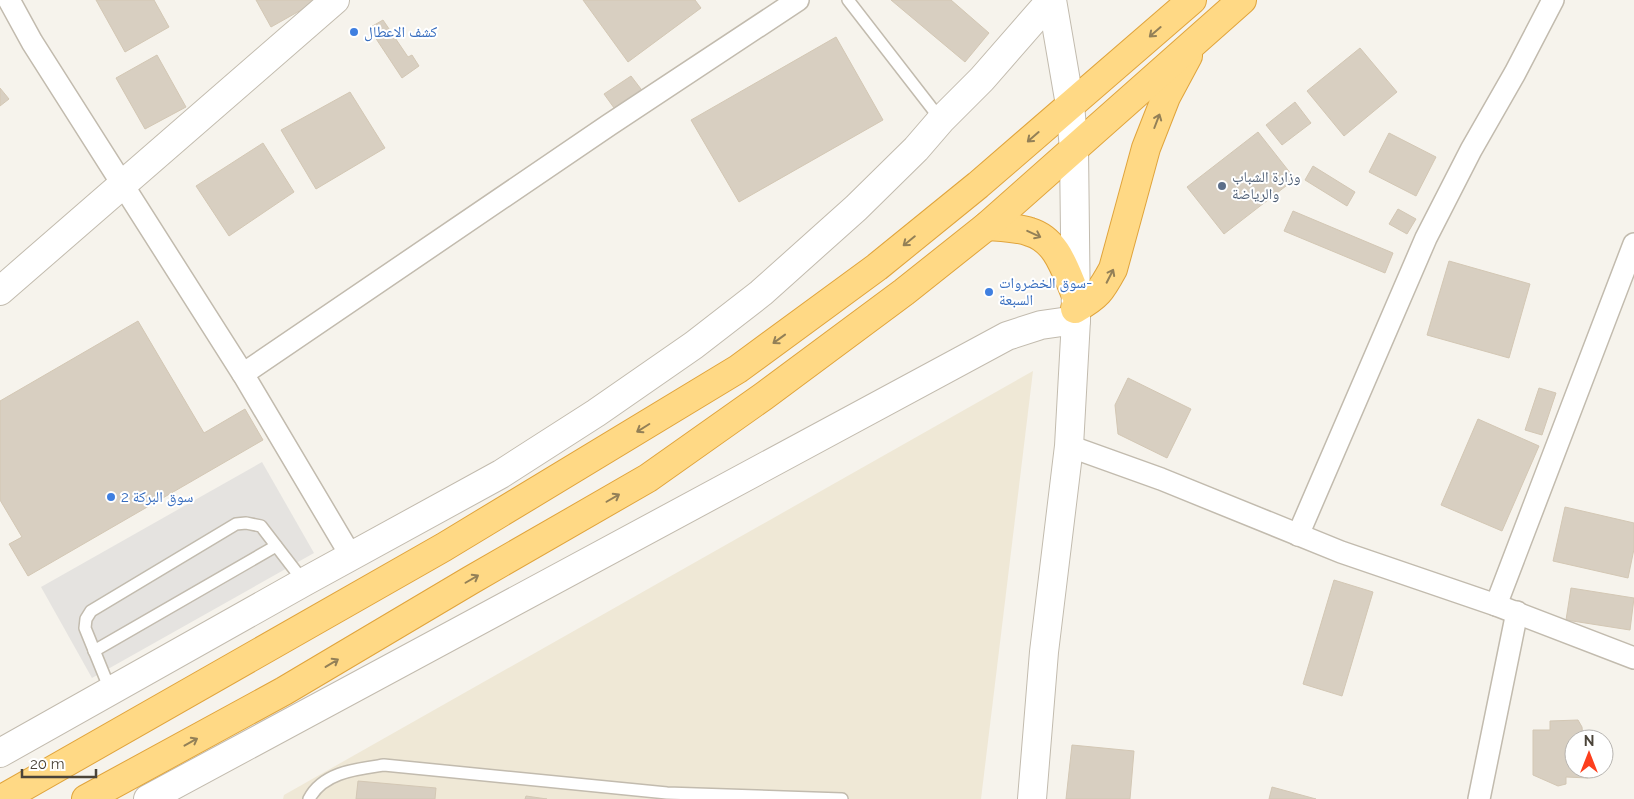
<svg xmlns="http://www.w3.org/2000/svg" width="1634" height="799" viewBox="0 0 1634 799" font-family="Raleway,'Noto Naskh Arabic',sans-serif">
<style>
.education{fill:#efe8d6}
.parking{fill:#e5e3e0}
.building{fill:#d8cfc1;stroke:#d3c7b4}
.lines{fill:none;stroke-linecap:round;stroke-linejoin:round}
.service-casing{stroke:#c2bbae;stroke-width:14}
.minor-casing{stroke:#c2bbae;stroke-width:24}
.tertiary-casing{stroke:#c2bbae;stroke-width:30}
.trunk-casing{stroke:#e0a43c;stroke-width:30}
.service{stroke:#fff;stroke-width:11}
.minor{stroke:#fff;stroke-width:21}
.tertiary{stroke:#fff;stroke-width:28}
.trunk{stroke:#ffd985;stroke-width:28}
.oneway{stroke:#938057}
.shop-dot{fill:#3f7fe0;stroke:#fff;stroke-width:2}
.service-dot{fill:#5c6f8a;stroke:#fff;stroke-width:2}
.labels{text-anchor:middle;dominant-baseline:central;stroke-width:4;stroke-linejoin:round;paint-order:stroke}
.shop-label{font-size:15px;fill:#366cbe;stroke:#fff;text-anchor:start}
.service-label{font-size:15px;fill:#4e5e75;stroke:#fff;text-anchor:start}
</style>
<rect width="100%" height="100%" fill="#f6f3ec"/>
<!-- education -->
<path class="education" d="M1033,371l-52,428h-698l1,-4z"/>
<!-- parking -->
<path class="parking" d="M262,462l52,91 -222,125 -51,-91z"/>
<!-- building -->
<g class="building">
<path d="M96,0h58l15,27 -44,25z"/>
<path d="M256,0h63l-48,27z"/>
<path d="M583,0h112l6,8 -73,54z"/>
<path d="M891,0h60l38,33 -24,29z"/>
<path d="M383,20l25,37 4,-2 7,11 -17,12 -33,-50z"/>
<path d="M836,37l47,83 -144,82 -48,-82z"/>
<path d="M1360,48l37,44 -53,44 -37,-45z"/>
<path d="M157,55l29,52 -41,22 -29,-51z"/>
<path d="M631,76l13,17 -27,19 -13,-18z"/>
<path d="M0,88l9,11 -9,7z"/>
<path d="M350,92l35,56 -69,41 -35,-59z"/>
<path d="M1295,102l16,21 -29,22 -16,-20z"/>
<path d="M1258,132l37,47 -71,55 -37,-47z"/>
<path d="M1389,133l47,24 -20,39 -47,-24z"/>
<path d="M263,143l31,49 -65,44 -33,-50z"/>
<path d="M1313,166l42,26 -8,14 -42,-26z"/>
<path d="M1398,209l18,10 -9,15 -18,-10z"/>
<path d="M1293,211l100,42 -8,20 -101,-42z"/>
<path d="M1449,261l81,23 -21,74 -82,-23z"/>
<path d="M138,321l66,112 41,-24 18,31 -235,136 -19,-32 13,-7 -22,-37v-99z"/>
<path d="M1128,378l63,31 -24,49 -49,-24 -3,-29z"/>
<path d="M1539,388l17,5 -14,42 -17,-5z"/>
<path d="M1478,419l61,27 -37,85 -61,-26z"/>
<path d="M1565,507l69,16v26l-6,29 -75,-17z"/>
<path d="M1334,580l39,12 -31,104 -39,-12z"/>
<path d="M1571,588l63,10 -4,32 -64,-10z"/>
<path d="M1578,720l4,7 1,12h-9v30h13l1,9 -22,-1v7l-8,2 -25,-11v-45h17v-9z"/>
<path d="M1072,745l62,6 -4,48h-64z"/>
<path d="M358,781l78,7 -1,11h-79z"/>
<path d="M1272,787l44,12h-47z"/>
<path d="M526,796l21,3h-22z"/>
</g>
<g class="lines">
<!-- service casing -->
<g class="service-casing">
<g id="service">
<path d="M848,0l93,120"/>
<path d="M94,651l182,-105"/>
<path d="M111,692l-26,-64 1,-9 5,-8 145,-87 10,-1 15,3 43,56"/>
<path d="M309,799c14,-27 48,-30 75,-34l283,28 175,6"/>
</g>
</g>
<!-- minor casing -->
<g class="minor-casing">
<g id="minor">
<path d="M9,0l23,42 211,332 108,182"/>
<path d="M243,374l366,-249 189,-125"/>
<path d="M1069,446l92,33 180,73 155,53 138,53"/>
<path d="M1298,535l128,-297 45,-88 44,-77 38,-73"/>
<path d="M1496,605l138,-361"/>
<path d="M1479,799l38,-187"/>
</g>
</g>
<!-- tertiary casing -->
<g class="tertiary-casing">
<g id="tertiary">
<path d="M0,291l335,-291"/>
<path d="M0,753l304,-171 197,-108 95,-61 98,-68 67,-52 95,-85 60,-59 25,-29 41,-41 69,-79"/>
<path d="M148,799l859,-463 34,-11 35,-5"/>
<path d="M1032,799l12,-147 25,-206 7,-126 -2,-171 -4,-44 -18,-105"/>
</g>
</g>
<!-- trunk casing -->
<g class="trunk-casing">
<g id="trunk">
<path d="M987,226c14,1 29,1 43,6 27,8 35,38 45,61"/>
<path d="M1075,309c23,-13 26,-18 38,-40l33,-121 20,-51 22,-41"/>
<path d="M2,799l442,-252 294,-178 139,-102 101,-82 214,-185"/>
<path d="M86,799l198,-108 187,-111 177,-102 116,-82 140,-104 83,-66 255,-226"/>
</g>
</g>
<!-- service -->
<use href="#service" class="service"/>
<!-- minor -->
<use href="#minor" class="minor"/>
<!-- tertiary -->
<use href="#tertiary" class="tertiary"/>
<!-- trunk -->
<use href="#trunk" class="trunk"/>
</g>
<!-- one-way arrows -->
<defs><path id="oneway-shaft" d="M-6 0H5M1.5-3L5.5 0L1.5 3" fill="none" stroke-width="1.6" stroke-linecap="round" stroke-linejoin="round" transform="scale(1.25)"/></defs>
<g class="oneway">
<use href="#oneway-shaft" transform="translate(1155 32) rotate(139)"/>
<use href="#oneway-shaft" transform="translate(1157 121) rotate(-69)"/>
<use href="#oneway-shaft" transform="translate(1033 137) rotate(139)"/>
<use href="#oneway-shaft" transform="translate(1034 234) rotate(25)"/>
<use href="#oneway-shaft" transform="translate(909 241) rotate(141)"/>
<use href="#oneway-shaft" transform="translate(1110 276) rotate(-63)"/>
<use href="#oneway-shaft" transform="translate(779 339) rotate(144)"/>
<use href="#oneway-shaft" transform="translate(643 428) rotate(148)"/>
<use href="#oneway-shaft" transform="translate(613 498) rotate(-30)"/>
<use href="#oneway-shaft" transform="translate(472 579) rotate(-30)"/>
<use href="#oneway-shaft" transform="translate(332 663) rotate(-31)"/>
<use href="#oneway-shaft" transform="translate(191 742) rotate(-29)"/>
</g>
<!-- markers -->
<g class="shop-dot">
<circle cx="354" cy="32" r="5"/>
<circle cx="989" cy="292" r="5"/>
<circle cx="111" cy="497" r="5"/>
</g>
<circle class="service-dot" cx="1222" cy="186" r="5"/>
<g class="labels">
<!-- shop labels -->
<g class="shop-label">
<text x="364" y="32">كشف الاعطال</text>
<text x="999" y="283">سوق الخضروات-<tspan x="999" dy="17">السبعة</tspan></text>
<text x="121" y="497">سوق البركة 2</text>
</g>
<!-- service labels -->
<g class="service-label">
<text x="1232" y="177">وزارة الشباب<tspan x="1232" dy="17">والرياضة</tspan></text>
</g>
</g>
<!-- north arrow -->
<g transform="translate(1589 754)"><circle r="24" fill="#ffffff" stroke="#b7b4b0"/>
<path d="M0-4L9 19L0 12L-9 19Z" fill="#fc3f1d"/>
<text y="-8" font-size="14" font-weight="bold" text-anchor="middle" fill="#4b4439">N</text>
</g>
<!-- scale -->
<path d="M22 769v8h74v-8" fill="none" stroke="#4b4439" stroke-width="2.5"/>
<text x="30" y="769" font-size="15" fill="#4b4439" stroke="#ffffff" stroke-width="4" paint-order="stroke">20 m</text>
</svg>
